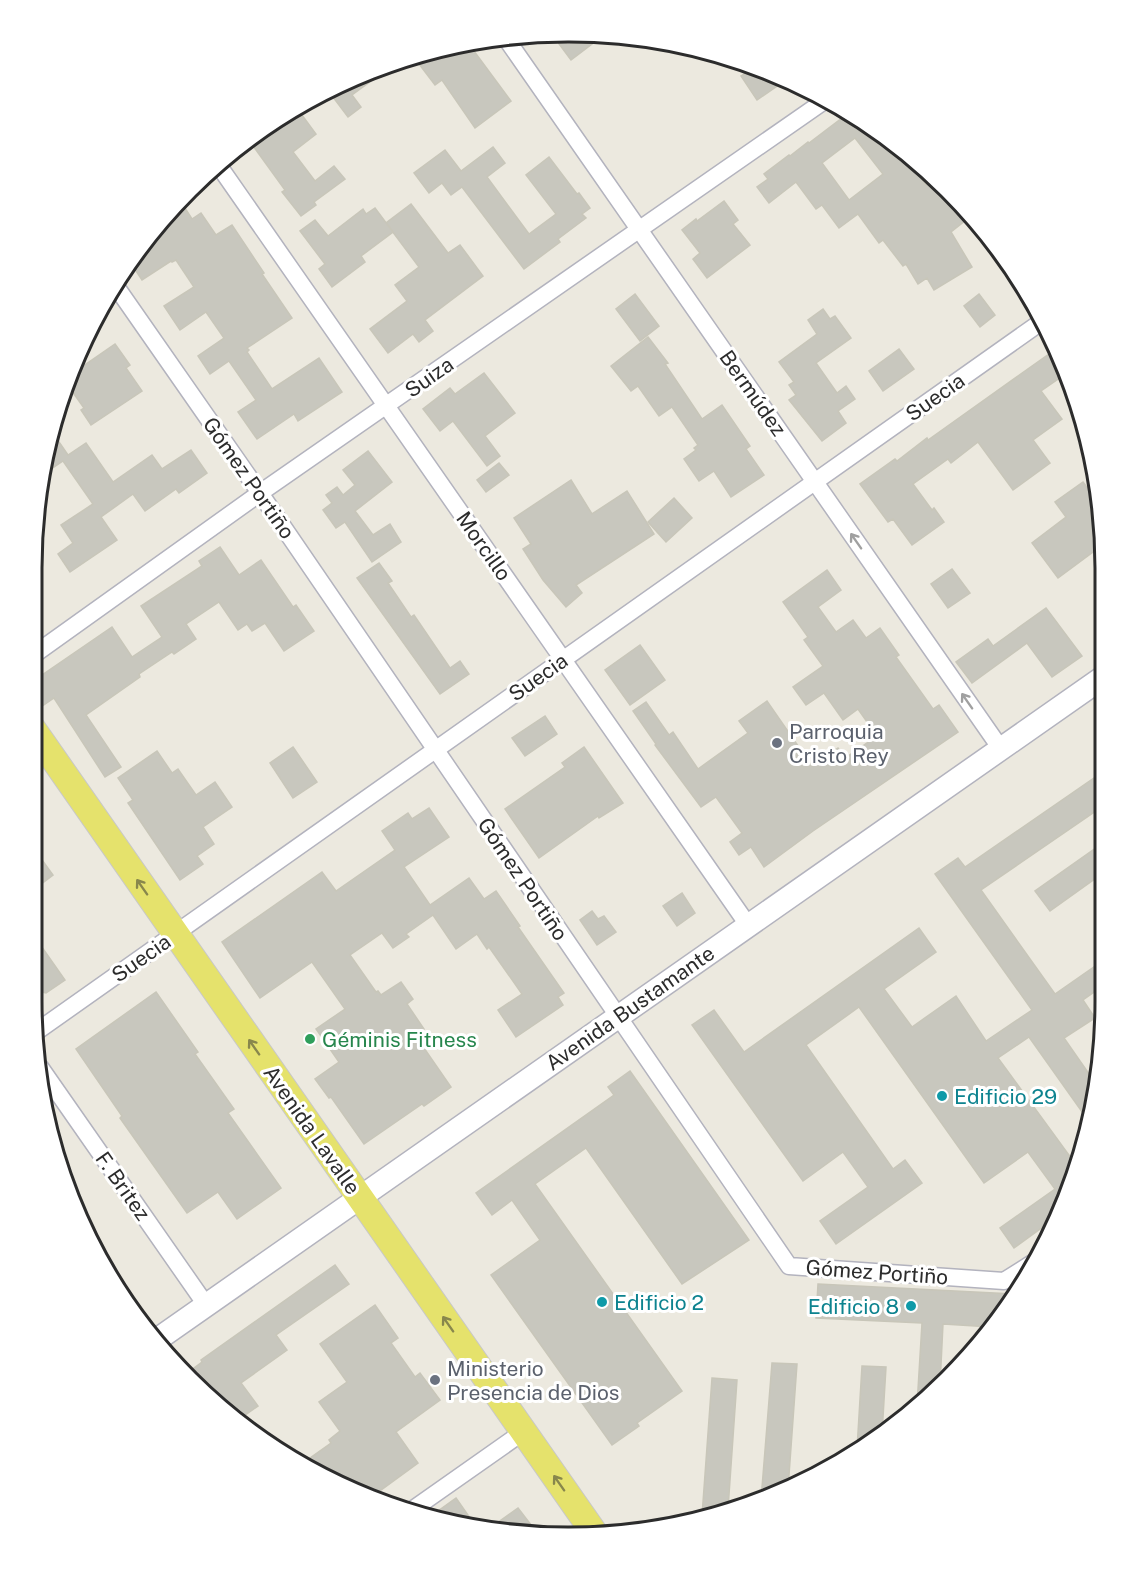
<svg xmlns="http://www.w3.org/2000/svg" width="1137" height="1569" viewBox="0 0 1137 1569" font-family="'Public Sans',sans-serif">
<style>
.building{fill:#c8c7be;stroke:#c8c6b9;stroke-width:1.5;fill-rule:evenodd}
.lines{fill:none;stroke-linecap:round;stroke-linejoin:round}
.street-casing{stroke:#b3b3be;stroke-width:19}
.secondary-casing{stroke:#b3b3be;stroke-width:25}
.primary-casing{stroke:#c8c8c8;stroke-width:28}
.street{stroke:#fff;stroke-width:16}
.secondary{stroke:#fff;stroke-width:22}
.primary{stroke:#e5e26c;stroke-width:26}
.oneway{stroke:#a0a0a0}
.oneway2{stroke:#88874c}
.worship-dot{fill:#6b7280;stroke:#fff;stroke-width:2}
.leisure-dot{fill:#2e9e5b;stroke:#fff;stroke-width:2}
.culture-dot{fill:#0f9aa8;stroke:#fff;stroke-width:2}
.labels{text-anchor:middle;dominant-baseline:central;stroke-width:6;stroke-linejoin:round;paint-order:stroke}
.street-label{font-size:21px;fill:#2c2c2c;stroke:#fff}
.worship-label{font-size:21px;fill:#5b616d;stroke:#fff;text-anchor:start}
.leisure-label{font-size:21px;fill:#27864d;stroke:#fff;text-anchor:start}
.culture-label{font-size:21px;fill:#0d838f;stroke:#fff;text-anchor:start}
.rim{fill:none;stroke:#2c2c2c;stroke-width:3}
</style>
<rect width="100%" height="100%" fill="#ece9df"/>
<!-- building -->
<g class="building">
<path d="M551,33l53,2 -33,25z"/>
<path d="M468,43l43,58 -36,27 -33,-48 -7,5 -22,-29 16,-6z"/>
<path d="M755,67l31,13 -29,20 -16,-24z"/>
<path d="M380,69l2,4 -30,22 9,12 -13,10 -21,-28z"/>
<path d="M292,111l6,7 4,-3 14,19 -23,18 22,29 19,-15 11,13 -31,23 2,3 -15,11 -19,-24 3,-2 -37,-51z"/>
<path d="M850,112l62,45 -4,4 18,24 9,-7 27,29 8,10 -19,15 21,35 -38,23 -7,-12 -9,6 -12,-20 -3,2 -20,-26 -4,3 -21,-29 -19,14 -17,-23 -6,4 -20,-27 -27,21 -12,-16 11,-8 -4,-5 25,-19 1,1 18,-14 1,1zM855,138l28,36 -34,26 -27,-37z"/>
<path d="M493,147l12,16 -18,14 42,57 27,-20 -30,-39 23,-18 28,37 2,-1 11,15 -8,6 4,4 -28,21 2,3 -36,27 -62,-82 -11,8 -9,-12 -13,10 -15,-20 31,-23 16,21z"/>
<path d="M724,201l14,19 -5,4 17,21 -43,33 -14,-19 7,-6 -18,-23 14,-11 1,2z"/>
<path d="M411,204l37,49 12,-8 23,31 -58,44 8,11 -14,11 -6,-8 -25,19 -18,-24 37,-28 -12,-16 24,-18 -33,-44z"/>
<path d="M183,205l9,14 9,-6 15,22 16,-10 32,48 -2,1 30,44 -45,30 2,2 -2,2 25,37 47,-31 23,34 -44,29 -4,-7 -37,25 -19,-27 18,-12 -27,-39 -19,13 -12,-18 26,-18 -18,-26 -26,18 -16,-24 30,-19 -18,-27 -4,2 -1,-1 -29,19 -12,-18 21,-15 -3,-4z"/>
<path d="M375,208l18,24 -32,24 4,6 -33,25 -13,-18 6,-5 -25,-33 15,-11 13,16 35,-27 3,5z"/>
<path d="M635,294l24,32 -19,15 -24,-32z"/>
<path d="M979,294l16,21 -15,12 -16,-21z"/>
<path d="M823,309l7,10 5,-3 16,22 -35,25 21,30 9,-7 9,13 -17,12 8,12 -24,18 -33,-41 7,-5 -7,-10 5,-3 -15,-20 38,-28 -9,-14z"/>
<path d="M648,337l20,26 -3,1 37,55 20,-14 28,41 -4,3 18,26 -33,22 -17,-26 -15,10 -15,-22 12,-9 -2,-2 4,-3 -26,-38 -13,9 -21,-30 -7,5 -20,-25z"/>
<path d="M115,344l15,21 -4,3 16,23 -51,34 -10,-15 3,-2 -15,-21 7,-16z"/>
<path d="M899,349l15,20 -31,22 -14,-20z"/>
<path d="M1056,349l8,14 3,10 -26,18 21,28 -29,21 17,23 -37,27 -35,-48 -27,21 -3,-4 -35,25 19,26 2,-2 10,14 -32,23 -19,-26 -5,3 -28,-38 35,-25 2,2 30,-23 1,2z"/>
<path d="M484,373l31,40 -30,23 15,20 -13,10 -34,-45 -13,10 -17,-22 27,-21 5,6z"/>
<path d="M50,429l18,26 18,-12 27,39 39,-27 10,14 29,-19 16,23 -28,20 -3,-4 -31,22 -12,-17 -32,23 16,23 -47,32 -12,-18 15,-11 -12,-18 32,-21 -30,-43 -19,13z"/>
<path d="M368,451l24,31 -37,29 18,24 17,-11 11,18 -29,20 -27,-40 -9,6 -13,-18 9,-7 -6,-8 11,-8 6,8 12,-10 -12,-15z"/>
<path d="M499,463l10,12 -23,17 -9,-12z"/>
<path d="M571,480l21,34 35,-23 27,43 -78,51 6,8 -16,14 -23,-27 -20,-31 8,-5 -17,-26z"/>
<path d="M1083,482l18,24v40l-43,32 -26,-35 34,-26 -11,-15z"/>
<path d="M674,498l18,20 -26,24 -18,-20z"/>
<path d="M220,547l19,28 22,-15 32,47 3,-2 18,26 -30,20 -19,-28 -13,8 -5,-7 -9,6 -19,-28 -33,22 10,15 -22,15 -2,-2 -33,22 1,3 -54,38 35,52 -16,10 -51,-79 -22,15v-31l80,-55 20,30 30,-20 -21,-31 61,-40 -3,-5z"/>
<path d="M379,563l13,18 -4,2 23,34 3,-2 36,53 10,-7 9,13 -29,20 -83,-116z"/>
<path d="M952,569l18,24 -22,15 -17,-24z"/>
<path d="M827,570l14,20 -23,17 18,25 17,-12 13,18 14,-10 19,27 -3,2 37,52 6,-4 19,27 -145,99 -49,36 -13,-20 -12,8 -9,-13 12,-9 -26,-36 -15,10 -46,-62 1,-1 -23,-33 13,-9 23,33 4,-3 25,37 50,-36 -9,-12 28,-20 45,65 26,-18 7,10 32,-22 -19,-27 -15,11 -19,-27 -18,12 -13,-18 30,-21 -19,-26 4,-3 -25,-35z"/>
<path d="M1046,608l36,48 -30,21 -25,-34 -55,40 -16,-21 32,-23 5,7z"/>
<path d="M640,645l25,35 -35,25 -25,-35z"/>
<path d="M545,716l12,18 -32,22 -13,-18z"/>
<path d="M293,747l24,35 -24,16 -23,-35z"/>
<path d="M584,747l39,56 -24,15 -1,-2 -59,42 -34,-49 60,-42 -3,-4z"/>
<path d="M157,751l15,22 6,-4 18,26 19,-13 17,25 -29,20 11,17 -17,12 6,8 -23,16 -52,-77 5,-3 -15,-22z"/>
<path d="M1094,778l9,12v16l-122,84 74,104 49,-34v25l-21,15 12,18 -31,20 32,46 -6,39 -61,-86 -31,21 79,108 -19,50 -44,32 -14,-20 55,-39 -27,-37 -44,31 -125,-176 -53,38 87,124 12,-9 17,23 -86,61 -16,-23 48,-34 -25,-35 -40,29 -111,-156 22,-15 30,42 175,-124 17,24 -52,37 28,38 44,-31 30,45 46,-31 -97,-136 23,-16 7,9z"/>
<path d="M429,808l20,29 -45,30 26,38 39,-27 15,21 12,-8 24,35 -2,1 46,66 -6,4 5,8 -47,32 -18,-27 24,-16 -33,-47 -2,2 -10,-15 -21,15 -23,-34 -27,19 3,3 -16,11 -11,-15 -32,22 26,37 2,-1 3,4 20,-13 12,17 -6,5 17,25 -9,6 36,52 -27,19 -2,-2 -58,40 -33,-47 -2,1 -14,-19 24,-17 -23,-33 29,-20 -33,-47 -52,36 -38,-56 100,-70 14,19 59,-41 -13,-19 26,-18 4,6z"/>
<path d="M1103,843v30l-53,38 -15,-20z"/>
<path d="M32,846l21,29 -21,16z"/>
<path d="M682,893l13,20 -18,13 -14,-20z"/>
<path d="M592,911l6,8 6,-3 12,16 -19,13 -17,-25z"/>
<path d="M32,933l33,47 -19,13 -14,-3z"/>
<path d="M156,992l42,60 -3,2 39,55 -6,4 53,75 -44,31 -19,-27 -31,21 -67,-95 2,-2 -46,-67z"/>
<path d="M630,1071l119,169 -67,44 -96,-136 -51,36 147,207 -45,32 2,3 -27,19 -121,-170 49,-35 -28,-40 -20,15 -16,-22 138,-98 -6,-8z"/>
<path d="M335,1265l14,19 -73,51 11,15 -46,33 17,23 -20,14 -23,-16 -28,-31 15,-11 -1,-2z"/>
<path d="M818,1284l195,10 -22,33 -48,-3 -3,61 -23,21 5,-83 -106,-5z"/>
<path d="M375,1305l23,33 -7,5 24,34 5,-4 20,27 -44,32 22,31 -45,33 -42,-14 -28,-19 28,-20 -2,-3 11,-9 -21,-29 28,-20 -27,-38z"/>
<path d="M772,1363l25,1 -9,125 -14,8 -13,3z"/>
<path d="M862,1366l24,1 -4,67 -25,15z"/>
<path d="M712,1378l25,2 -9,129 -26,7z"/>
<path d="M456,1498l21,30 -13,-1 -33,-11z"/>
<path d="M518,1508l17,22 -45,-2z"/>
</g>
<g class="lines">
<!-- street casing -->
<g class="street-casing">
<g id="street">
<path d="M505,37l496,712"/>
<path d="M219,166l529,759"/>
<path d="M115,285l145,208 529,773 215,15 30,-19"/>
<path d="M32,656l228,-163 567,-394"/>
<path d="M36,1032l1005,-710"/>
<path d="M40,1067l166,238"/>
<path d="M412,1510l111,-78"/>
</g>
</g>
<!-- secondary casing -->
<g class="secondary-casing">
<path id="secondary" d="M158,1339l944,-661"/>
</g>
<!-- primary casing -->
<g class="primary-casing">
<path id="primary" d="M32,728l561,803"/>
</g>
<!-- street -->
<use href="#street" class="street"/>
<!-- secondary -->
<use href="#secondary" class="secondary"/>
<!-- primary -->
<use href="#primary" class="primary"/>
</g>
<!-- one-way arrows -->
<defs><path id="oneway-shaft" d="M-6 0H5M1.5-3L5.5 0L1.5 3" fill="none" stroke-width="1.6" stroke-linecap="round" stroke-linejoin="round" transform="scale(1.5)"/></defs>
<g class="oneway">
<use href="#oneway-shaft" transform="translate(856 541) rotate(-125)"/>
<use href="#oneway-shaft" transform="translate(967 701) rotate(-125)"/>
</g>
<g class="oneway2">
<use href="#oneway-shaft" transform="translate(142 887) rotate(-125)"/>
<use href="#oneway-shaft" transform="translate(254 1047) rotate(-125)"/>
<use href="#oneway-shaft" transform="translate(448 1324) rotate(-125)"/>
<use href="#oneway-shaft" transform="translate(559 1483) rotate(-125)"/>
</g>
<!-- markers -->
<g class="worship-dot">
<circle cx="777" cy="743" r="6"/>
<circle cx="435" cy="1380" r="6"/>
</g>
<circle class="leisure-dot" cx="310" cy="1039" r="6"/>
<g class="culture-dot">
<circle cx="942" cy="1096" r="6"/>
<circle cx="602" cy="1302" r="6"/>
<circle cx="911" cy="1306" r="6"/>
</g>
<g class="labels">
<!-- street labels -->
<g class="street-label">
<text transform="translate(429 377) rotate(-35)">Suiza</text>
<text transform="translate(753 393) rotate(55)">Bermúdez</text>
<text transform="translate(935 397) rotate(-35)">Suecia</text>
<text transform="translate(249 478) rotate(55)">Gómez Portiño</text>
<text transform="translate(484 546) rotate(55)">Morcillo</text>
<text transform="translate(538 677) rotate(-35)">Suecia</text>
<text transform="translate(523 879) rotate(56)">Gómez Portiño</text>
<text transform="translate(141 958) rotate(-35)">Suecia</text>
<text transform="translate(630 1008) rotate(-35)">Avenida Bustamante</text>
<text transform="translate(312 1130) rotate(55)">Avenida Lavalle</text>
<text transform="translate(123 1186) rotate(55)">F. Britez</text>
<text transform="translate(877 1272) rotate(4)">Gómez Portiño</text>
</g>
<!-- worship labels -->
<g class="worship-label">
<text x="789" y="731">Parroquia<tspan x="789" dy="24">Cristo Rey</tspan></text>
<text x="447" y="1368">Ministerio<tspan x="447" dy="24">Presencia de Dios</tspan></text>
</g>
<!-- leisure labels -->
<g class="leisure-label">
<text x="322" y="1039">Géminis Fitness</text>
</g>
<!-- culture labels -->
<g class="culture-label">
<text x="954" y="1096">Edificio 29</text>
<text x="614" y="1302">Edificio 2</text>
<text x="899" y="1306" text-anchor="end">Edificio 8</text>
</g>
</g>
<!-- crop -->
<path d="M0 0H1137V1569H0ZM568 42H569A526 526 0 0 1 1095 568V1001A526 526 0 0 1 569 1527H568A526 526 0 0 1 42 1001V568A526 526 0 0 1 568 42Z" fill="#fff" fill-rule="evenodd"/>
<path class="rim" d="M568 42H569A526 526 0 0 1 1095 568V1001A526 526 0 0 1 569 1527H568A526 526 0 0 1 42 1001V568A526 526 0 0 1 568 42Z"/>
</svg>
